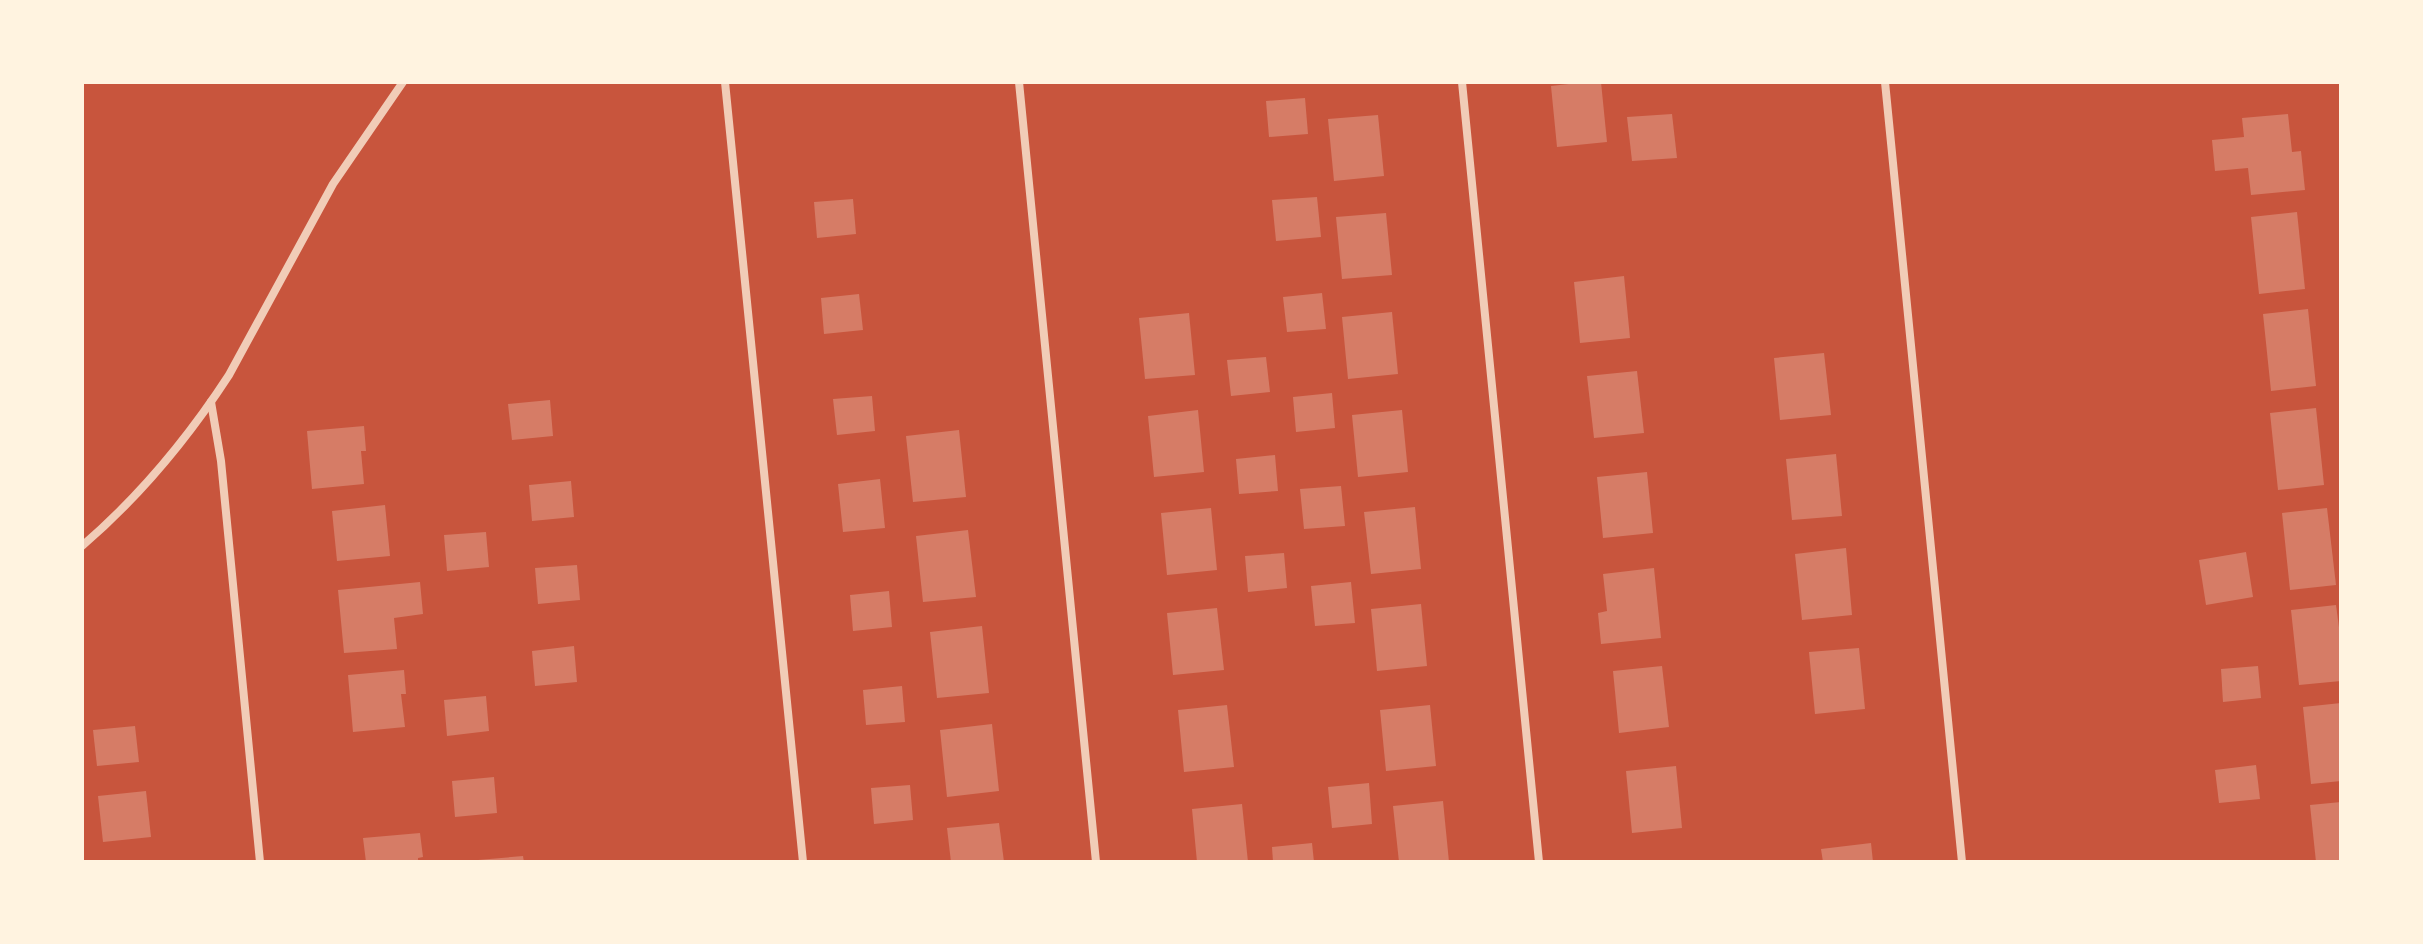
<svg xmlns="http://www.w3.org/2000/svg" width="2423" height="944" viewBox="0 0 2423 944" font-family="'Titillium Web',sans-serif">
<style>
.building{fill:#d67c66}
.lines{fill:none;stroke-linecap:round;stroke-linejoin:round}
.minor{stroke:#f1ccb7;stroke-width:8}
</style>
<rect width="100%" height="100%" fill="#c8553d"/>
<!-- building -->
<g class="building">
<path d="M1586,82h15l6,60 -50,5 -6,-61z"/>
<path d="M1305,98l3,36 -39,3 -3,-36z"/>
<path d="M1672,114l5,44 -45,3 -5,-44z"/>
<path d="M2288,114l4,38 9,-1 4,39 -54,5 -3,-27 -33,3 -3,-31 32,-3 -2,-19z"/>
<path d="M1378,115l6,61 -50,5 -6,-62z"/>
<path d="M1317,197l4,40 -45,4 -4,-41z"/>
<path d="M853,199l3,35 -39,4 -3,-36z"/>
<path d="M2297,212l8,77 -46,5 -8,-77z"/>
<path d="M1386,213l6,62 -50,4 -6,-62z"/>
<path d="M1624,276l6,62 -50,5 -6,-61z"/>
<path d="M1322,293l4,36 -39,3 -4,-35z"/>
<path d="M859,294l4,36 -39,4 -3,-36z"/>
<path d="M2308,309l8,77 -45,5 -8,-77z"/>
<path d="M1392,312l6,62 -50,5 -6,-62z"/>
<path d="M1189,313l6,62 -50,4 -6,-61z"/>
<path d="M1824,353l7,62 -51,5 -6,-62z"/>
<path d="M1266,357l4,35 -39,4 -4,-36z"/>
<path d="M1637,371l7,62 -50,5 -7,-62z"/>
<path d="M1332,393l3,35 -39,4 -3,-35z"/>
<path d="M872,396l3,35 -38,4 -4,-36z"/>
<path d="M550,400l3,36 -41,4 -4,-36z"/>
<path d="M2316,408l8,77 -46,5 -8,-77z"/>
<path d="M1198,410l6,62 -50,5 -6,-61z"/>
<path d="M1402,410l6,62 -50,5 -6,-62z"/>
<path d="M364,426l2,25h-5l3,33 -52,5 -5,-58z"/>
<path d="M959,430l7,67 -53,5 -7,-66z"/>
<path d="M1836,454l6,62 -50,4 -6,-61z"/>
<path d="M1275,455l3,36 -39,3 -3,-35z"/>
<path d="M1647,472l6,61 -50,5 -6,-61z"/>
<path d="M880,479l5,49 -42,4 -5,-48z"/>
<path d="M571,481l3,36 -42,4 -3,-36z"/>
<path d="M1341,486l4,40 -41,3 -4,-40z"/>
<path d="M385,505l5,51 -53,5 -5,-50z"/>
<path d="M1415,507l6,62 -50,5 -7,-62z"/>
<path d="M1211,508l6,62 -50,5 -6,-62z"/>
<path d="M2327,508l9,77 -46,5 -8,-77z"/>
<path d="M968,530l8,67 -53,5 -7,-66z"/>
<path d="M486,532l3,35 -42,4 -3,-36z"/>
<path d="M1846,548l6,67 -50,5 -7,-66z"/>
<path d="M2246,552l7,45 -47,8 -7,-45z"/>
<path d="M1284,553l3,35 -39,4 -3,-36z"/>
<path d="M577,565l3,35 -42,4 -3,-36z"/>
<path d="M1654,568l7,70 -60,6 -3,-31 9,-2 -4,-37z"/>
<path d="M420,582l3,32 -29,4 3,31 -53,4 -6,-63z"/>
<path d="M1351,582l4,41 -40,3 -4,-40z"/>
<path d="M889,591l3,36 -39,4 -3,-36z"/>
<path d="M1421,604l6,62 -50,5 -6,-62z"/>
<path d="M2336,605l5,37v39l-42,4 -8,-75z"/>
<path d="M1217,608l7,62 -51,5 -6,-62z"/>
<path d="M982,626l7,67 -52,5 -7,-66z"/>
<path d="M574,646l3,36 -42,4 -3,-35z"/>
<path d="M1859,648l6,61 -50,5 -6,-62z"/>
<path d="M1662,666l7,61 -50,6 -6,-62z"/>
<path d="M2258,666l3,32 -38,4 -2,-33z"/>
<path d="M404,670l2,24h-5l4,33 -52,5 -5,-57z"/>
<path d="M902,686l3,36 -39,3 -3,-35z"/>
<path d="M486,696l3,35 -42,5 -3,-36z"/>
<path d="M2341,703v78l-30,3 -8,-77z"/>
<path d="M1227,705l7,62 -50,5 -6,-62z"/>
<path d="M1430,705l6,61 -50,5 -6,-61z"/>
<path d="M992,724l7,67 -52,6 -7,-67z"/>
<path d="M135,726l4,36 -42,4 -4,-36z"/>
<path d="M2256,765l4,34 -41,4 -4,-33z"/>
<path d="M1676,766l6,62 -50,5 -6,-62z"/>
<path d="M494,777l3,36 -42,4 -3,-36z"/>
<path d="M1369,783l3,41 -40,4 -4,-41z"/>
<path d="M910,785l3,35 -39,4 -3,-36z"/>
<path d="M146,791l5,46 -48,5 -5,-46z"/>
<path d="M1443,801l6,61h-50l-6,-56z"/>
<path d="M2341,802v60h-25l-6,-57z"/>
<path d="M1242,804l6,58h-51l-5,-53z"/>
<path d="M999,823l5,39h-53l-4,-34z"/>
<path d="M420,833l3,24 -5,1v4h-52l-3,-24z"/>
<path d="M1312,843l2,19h-41l-1,-15z"/>
<path d="M1871,843l2,19h-50l-2,-13z"/>
<path d="M523,856l1,6h-45l-1,-2z"/>
</g>
<g class="lines">
<!-- minor -->
<g class="minor">
<path d="M725,82l78,780"/>
<path d="M1019,82l77,780"/>
<path d="M1462,82l77,780"/>
<path d="M1885,82l77,780"/>
<path d="M211,402l10,59 39,401"/>
<path d="M82,546c57,-49 106,-108 147,-171l104,-191 70,-102"/>
</g>
</g>
<!-- border -->
<rect width="2423" height="944" fill="none" stroke="#fff3e0" stroke-width="168"/>
</svg>
